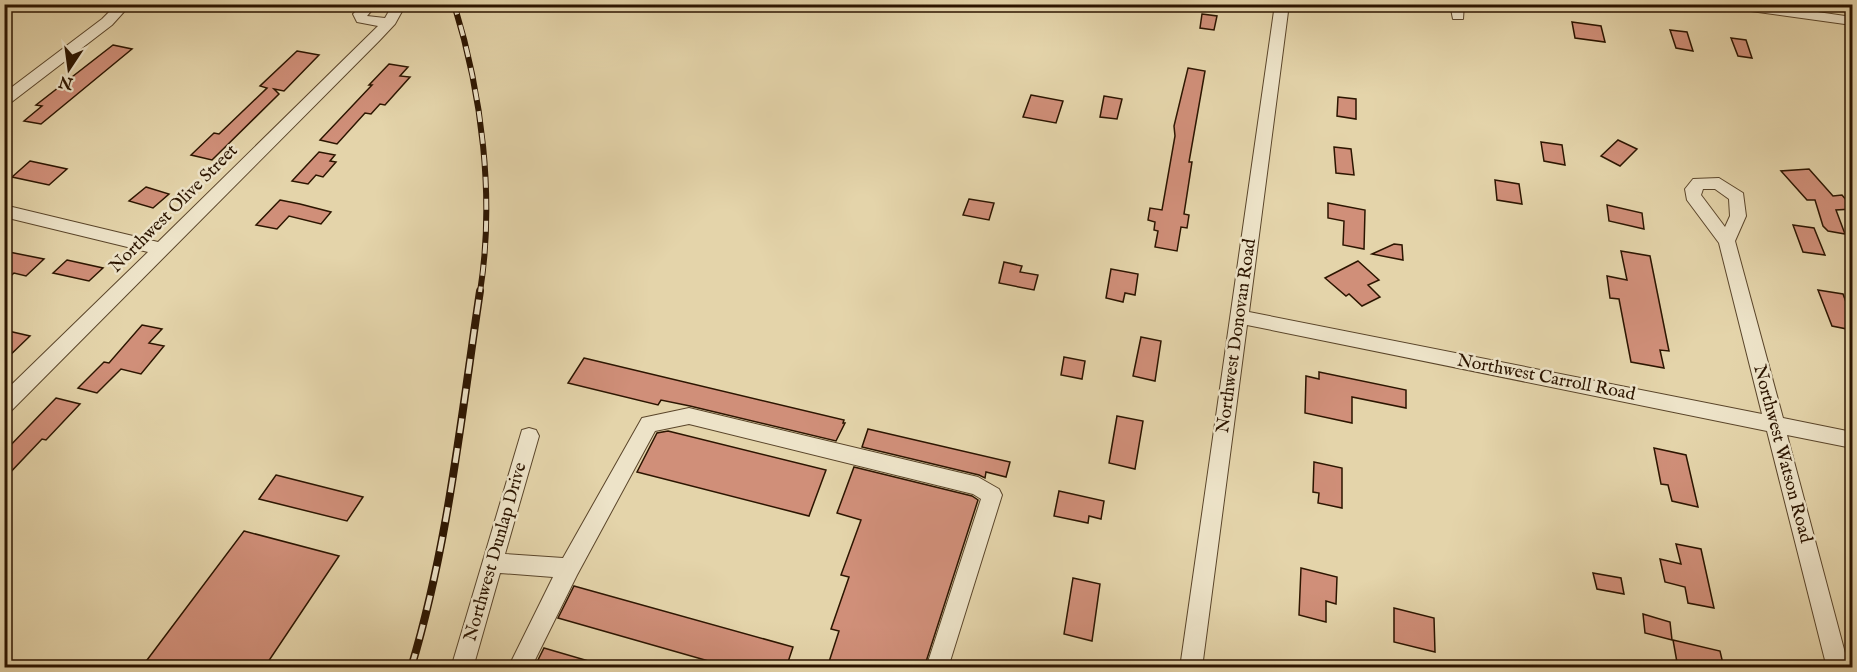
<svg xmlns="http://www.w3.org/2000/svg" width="1857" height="672" viewBox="0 0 1857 672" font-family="'IM FELL English',serif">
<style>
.building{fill:#d08f79;stroke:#2c1500;stroke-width:1.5}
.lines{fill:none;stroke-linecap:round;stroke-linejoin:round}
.minor-casing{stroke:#5a452a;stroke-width:2}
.minor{fill:#ede3c8;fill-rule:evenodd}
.rail-far1-casing{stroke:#2c1500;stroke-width:6}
.rail-casing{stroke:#2c1500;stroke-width:8}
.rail-far1{stroke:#ede3c8;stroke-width:4;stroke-dasharray:11;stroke-linecap:butt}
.rail{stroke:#ede3c8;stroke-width:5;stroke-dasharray:15;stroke-linecap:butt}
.labels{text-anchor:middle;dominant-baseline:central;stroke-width:5;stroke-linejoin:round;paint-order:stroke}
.street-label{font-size:18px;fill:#2c1500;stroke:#ede3c8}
</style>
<rect width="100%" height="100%" fill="#e4d4aa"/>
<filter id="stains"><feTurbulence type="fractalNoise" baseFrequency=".00333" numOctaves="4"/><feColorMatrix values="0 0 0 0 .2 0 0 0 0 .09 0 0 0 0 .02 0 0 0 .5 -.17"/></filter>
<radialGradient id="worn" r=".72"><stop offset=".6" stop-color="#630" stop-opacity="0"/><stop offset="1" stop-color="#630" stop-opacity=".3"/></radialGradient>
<!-- building -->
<g class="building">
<path d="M1202,14l15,2 -3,14 -14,-2z"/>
<path d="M1572,22l29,4 4,16 -30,-4z"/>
<path d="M1670,30l17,2 6,19 -17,-3z"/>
<path d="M1731,38l15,2 6,18 -14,-2z"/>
<path d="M113,45l19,4 -91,75 -17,-3 18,-15 -6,-1z"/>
<path d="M297,51l22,4 -35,36 -10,-2 5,5 -67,66 -21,-5 23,-22 5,1 48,-46 -7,-2z"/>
<path d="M389,64l19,3 -8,9 10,1 -25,28 -5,-1 -9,10 -6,-1 -28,31 -17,-4 52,-55h-3z"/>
<path d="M1188,68l17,3 -16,91h3l-8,52 5,1 -2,13 -6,-1 -4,24 -22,-4 3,-16 -4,-1 1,-8 -7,-2 2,-12 12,2 13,-74 -1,-10z"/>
<path d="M1031,95l32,6 -7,22 -33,-6z"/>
<path d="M1104,96l18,3 -5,20 -17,-2z"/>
<path d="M1338,97l18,2v20l-19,-3z"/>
<path d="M1618,140l19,9 -17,17 -19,-10z"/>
<path d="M1541,142l21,3 3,20 -21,-4z"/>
<path d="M1334,147l17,2 3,26 -18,-2z"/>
<path d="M319,152l16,3 -5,6 6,1 -13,15 -7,-2 -8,9 -16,-3z"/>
<path d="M30,161l37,8 -18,16 -37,-8z"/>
<path d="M1809,169l24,27 9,-1 10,12v2l-16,1 9,24 -17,-3 -5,-5 -8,-26h-8l-26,-29z"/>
<path d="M1495,180l24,4 3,20 -25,-4z"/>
<path d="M146,187l23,7 -16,14 -24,-7z"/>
<path d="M969,199l25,4 -5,17 -26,-5z"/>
<path d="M280,200l20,4 31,8 -10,12 -32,-8 -12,13 -21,-4z"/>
<path d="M1328,203l37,7 -1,39 -21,-4 1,-24 -16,-3z"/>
<path d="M1607,205l35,8 2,16 -35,-8z"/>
<path d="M1793,225l21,3 11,27 -22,-3z"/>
<path d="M1394,244l8,1 1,15 -31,-6z"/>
<path d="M4,251l40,8 -18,17 -12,-3 -10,9z"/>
<path d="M1621,251l29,5 19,95 -9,-1 4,18 -33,-6 -12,-63 -9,-1 -3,-22 20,4z"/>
<path d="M67,260l36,8 -14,13 -36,-8z"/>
<path d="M1358,261l21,19 -11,5 12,12 -18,9 -13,-12 -3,2 -21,-18z"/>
<path d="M1004,262l18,4 -2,6 18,3 -4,15 -35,-7z"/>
<path d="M1111,269l27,5 -3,21 -10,-2 -2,9 -17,-4z"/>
<path d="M1818,290l25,4 9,24v12l-20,-4z"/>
<path d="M142,325l20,4 -13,14 15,3 -23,28 -20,-5 -24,24 -19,-5 26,-26 5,1z"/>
<path d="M4,330l26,6 -26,25z"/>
<path d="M1141,337l20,4 -6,40 -22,-5z"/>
<path d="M1064,357l21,4 -3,18 -21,-4z"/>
<path d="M584,358l260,62 -1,3h2l-9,18 -146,-35 -29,-6 -3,5 -90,-22z"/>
<path d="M1319,372l87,18v18l-54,-11v26l-47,-10 1,-37 13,3z"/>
<path d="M56,398l24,6 -34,36 -4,-1 -38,40v-27z"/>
<path d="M1117,416l26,5 -8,48 -26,-6z"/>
<path d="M868,429l142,33 -4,15 -20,-5 -1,6 -6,-3 -117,-28z"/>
<path d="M668,431l158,39 -17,46 -172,-44 20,-39z"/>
<path d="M1654,448l32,7 12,52 -26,-6 -4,-16 -7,-1z"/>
<path d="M1314,462l28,6v40l-24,-5 1,-10 -6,-1z"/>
<path d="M854,467l118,29 6,4 -54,168h-97l12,-37 -8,-2 18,-52 -8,-2 20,-55 -24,-7z"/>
<path d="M276,475l87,22 -16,24 -88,-22z"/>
<path d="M1059,491l45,10 -3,18 -12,-3 -1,7 -34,-7z"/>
<path d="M244,531l95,25 -75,112h-123z"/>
<path d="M1676,544l25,5 13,59 -26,-5 -3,-16 -20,-5 -5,-23 21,5z"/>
<path d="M1301,568l36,9 -1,27 -10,-3v21l-27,-7z"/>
<path d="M1593,573l28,5 3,16 -27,-5z"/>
<path d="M1073,578l27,6 -8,57 -28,-7z"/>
<path d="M574,586l219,61 -7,21h-53l-175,-50z"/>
<path d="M1394,608l40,10 1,34 -41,-10z"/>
<path d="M1643,614l27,8 2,18 -27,-7z"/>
<path d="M1673,640l47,11 4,17h-46z"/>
<path d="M544,648l55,16v4h-65z"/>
</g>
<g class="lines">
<!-- minor casing -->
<g class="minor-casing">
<g id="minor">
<path d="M117,4h14l-19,21 -103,79 -5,2v-13l98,-74z"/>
<path d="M363,4h14l-10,12 18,2 8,-14h13l-11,20 -16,17 -368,370 -7,2v-21l144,-140 -144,-35v-12l154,37 220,-216 -21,-4 -4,-8z"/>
<path d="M1275,4h14l-40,308 513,102 -43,-171 -32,-43 -2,-11 8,-10 26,-1 24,15 3,23 -11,25 48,177 69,14v16l-65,-13 62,233h-22l-60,-237 -520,-106 -45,343h-22zM1703,189h12l14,10 1,17 -5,11 -24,-32z"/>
<path d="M1450,4h14l-1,15h-10z"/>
<path d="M1723,4h39l90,13v8l-123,-17z"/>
<path d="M689,408l289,69 21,12 3,6 -54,173h-22l55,-169 -8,-5 -284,-70 -34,7 -78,144 -46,93h-23l45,-91 -53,-4 -27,95h-22l71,-238 7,-2 7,2 3,6 -34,118 58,4 79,-140z"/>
</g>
</g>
<!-- minor -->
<use href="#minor" class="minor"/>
<!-- rail-far1 casing -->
<g class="rail-far1-casing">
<path id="rail-far1" d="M454,4c28,90 41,194 26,288"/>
</g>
<!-- rail casing -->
<g class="rail-casing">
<path id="rail" d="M411,668c37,-122 50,-251 69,-377"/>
</g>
<!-- rail-far1 -->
<use href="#rail-far1" class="rail-far1"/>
<!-- rail -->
<use href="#rail" class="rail"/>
</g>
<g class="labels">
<!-- street labels -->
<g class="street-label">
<text transform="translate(174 209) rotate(-45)">Northwest Olive Street</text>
<text transform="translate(1237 336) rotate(-82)">Northwest Donovan Road</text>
<text transform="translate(1546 378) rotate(11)">Northwest Carroll Road</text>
<text transform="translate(1782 454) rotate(75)">Northwest Watson Road</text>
<text transform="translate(496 552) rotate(-74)">Northwest Dunlap Drive</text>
</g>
</g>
<!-- margin -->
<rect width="1857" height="672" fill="none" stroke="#e4d4aa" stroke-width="24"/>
<rect x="6" y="6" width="1845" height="660" fill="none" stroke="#2c1500" stroke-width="3"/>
<rect x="12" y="12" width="1833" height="648" fill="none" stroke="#2c1500" stroke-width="1.5"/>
<!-- north arrow -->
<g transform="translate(69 69) rotate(193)" stroke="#ede3c8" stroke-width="4.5" paint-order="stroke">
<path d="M0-4.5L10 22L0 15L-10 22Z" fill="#2c1500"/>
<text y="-9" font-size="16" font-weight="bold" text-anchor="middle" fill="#2c1500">N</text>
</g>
<rect width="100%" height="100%" filter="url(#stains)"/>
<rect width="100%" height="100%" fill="url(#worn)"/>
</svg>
